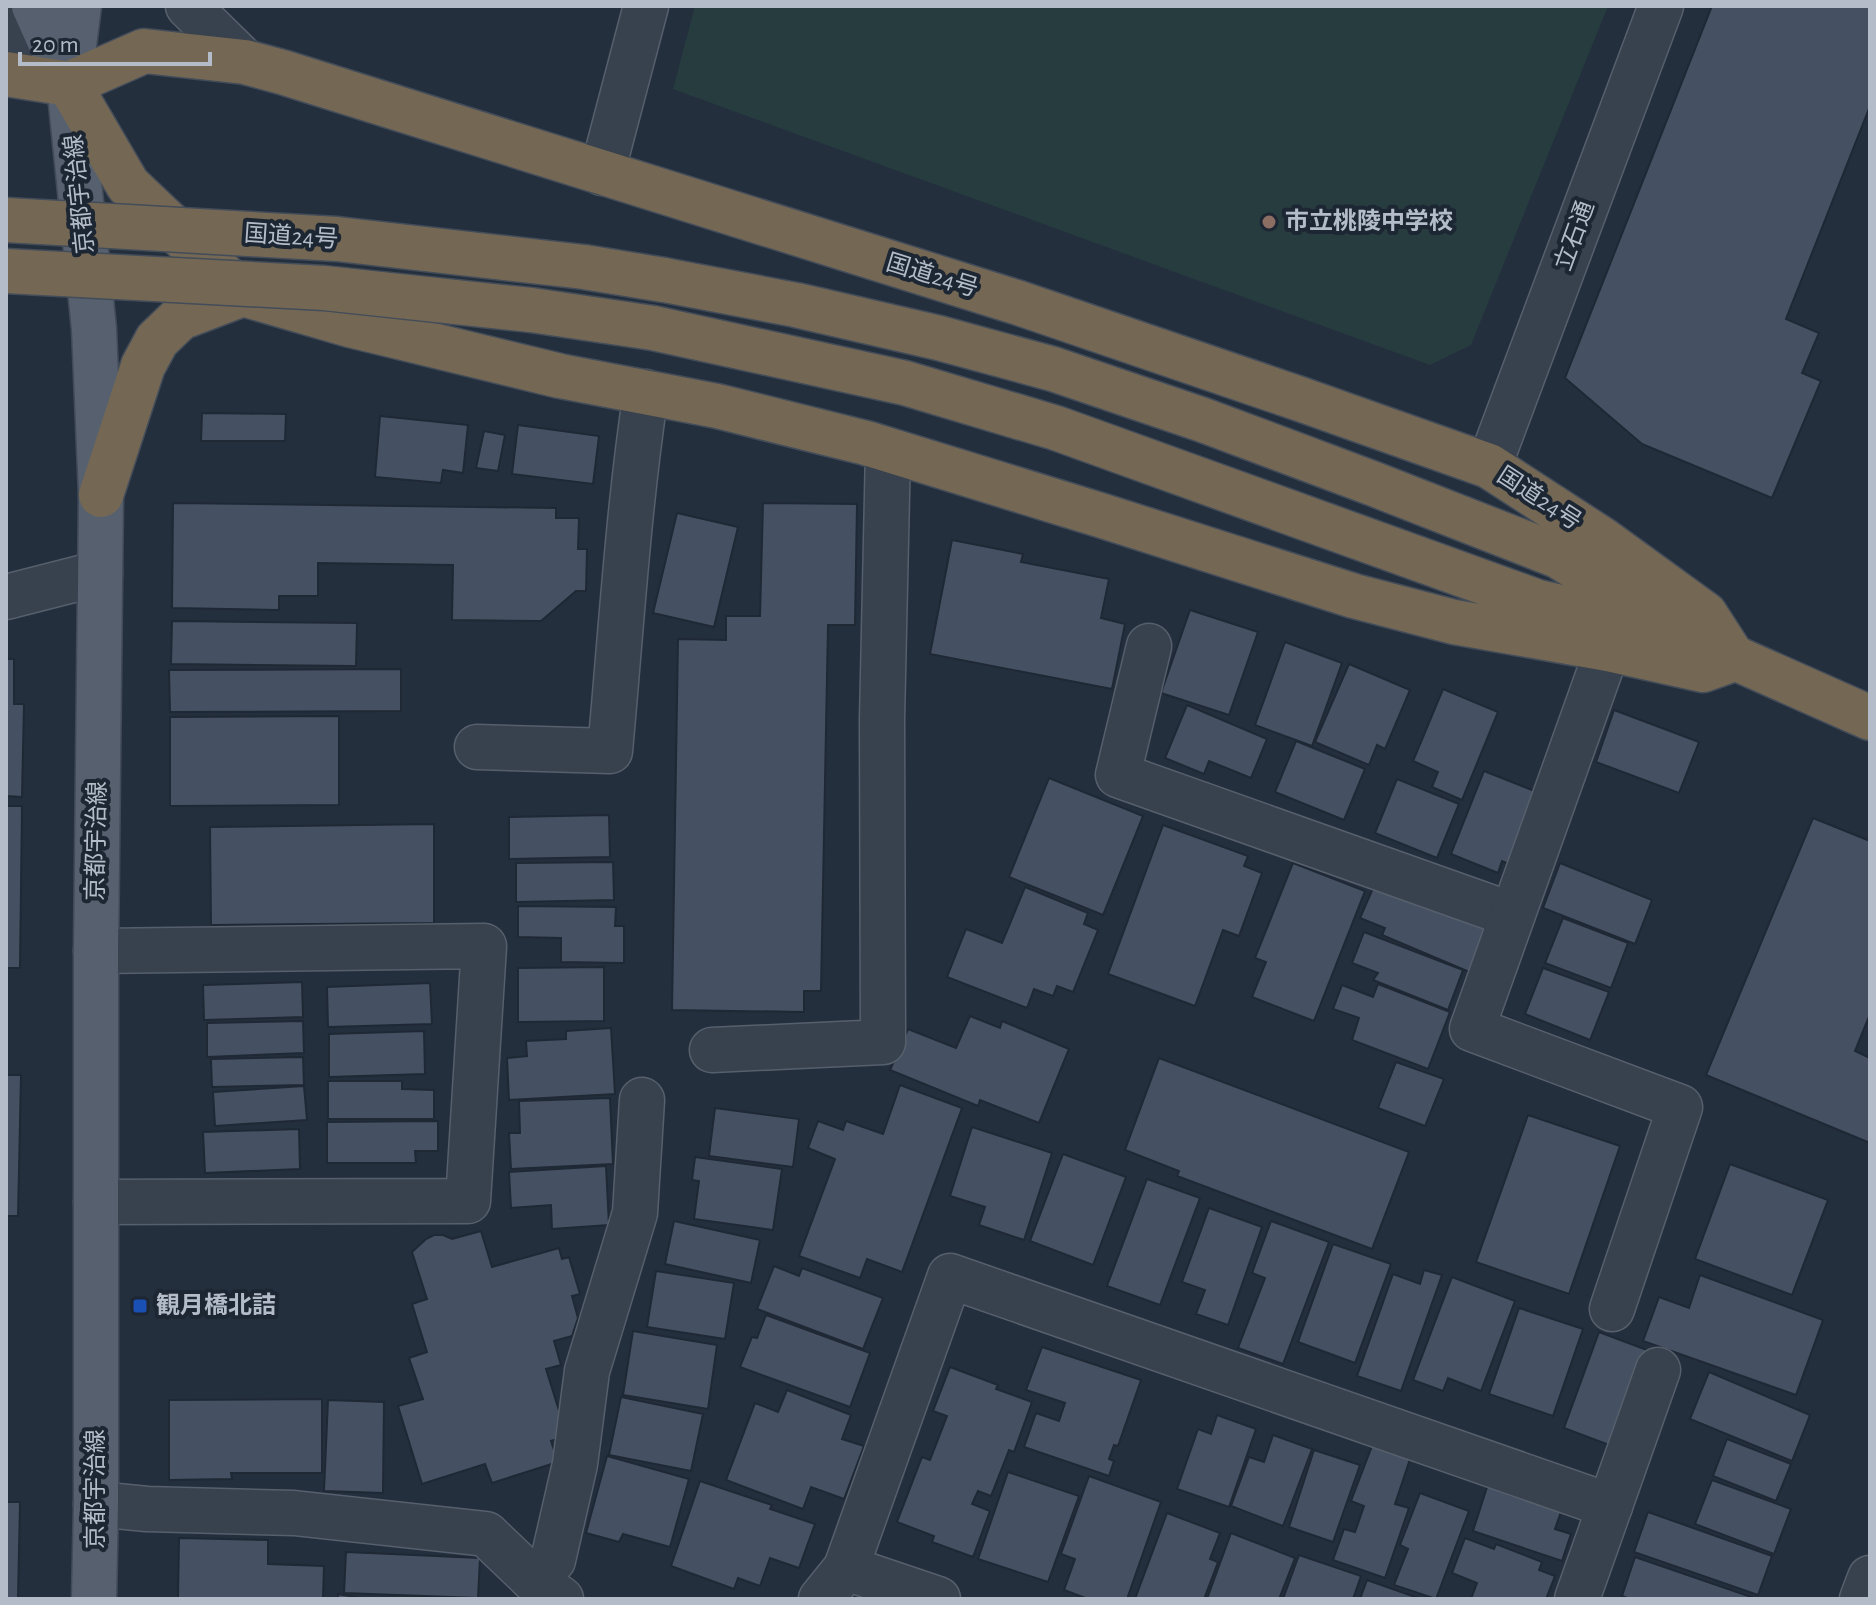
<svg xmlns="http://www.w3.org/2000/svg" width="1876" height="1605" viewBox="0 0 1876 1605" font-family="'Alegreya Sans','Noto Sans JP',sans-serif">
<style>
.green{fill:#263c3f}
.building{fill:#455162;stroke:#1f2835;stroke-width:2}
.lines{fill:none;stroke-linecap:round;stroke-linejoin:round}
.minor-casing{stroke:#565f6c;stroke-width:47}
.major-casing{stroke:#414a57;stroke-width:47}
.highway-casing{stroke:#434c59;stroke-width:47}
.minor{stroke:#38414e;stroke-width:44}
.major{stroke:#56606e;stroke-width:44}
.highway{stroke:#746855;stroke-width:44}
.highway-bridge-casing{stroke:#434c59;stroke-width:47;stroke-linecap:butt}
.highway-bridge{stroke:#746855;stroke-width:44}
.education-dot{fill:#8d6e63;stroke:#1d2633;stroke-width:3}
.transit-dot{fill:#1a4fb4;stroke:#1d2633;stroke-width:3}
.labels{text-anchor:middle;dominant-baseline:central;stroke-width:8;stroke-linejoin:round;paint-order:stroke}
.street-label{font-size:24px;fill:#b4bcc9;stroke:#1d2633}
.poi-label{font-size:24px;font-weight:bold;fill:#b4bcc9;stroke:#1d2633;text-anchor:start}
</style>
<rect width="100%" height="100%" fill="#242f3e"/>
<!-- green -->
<path class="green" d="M695,6h913l-137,339 -41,20 -757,-276z"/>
<!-- building -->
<g class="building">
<path d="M1712,6h158v100l-84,213 33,14 -17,40 19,8 -49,117 -130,-54 -77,-66z"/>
<path d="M202,413l84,1 -1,27h-84z"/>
<path d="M380,416l88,9 -5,48 -20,-3 -2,13 -66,-6z"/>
<path d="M518,425l81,11 -6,48 -81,-10z"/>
<path d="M484,431l21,4 -7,36 -22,-3z"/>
<path d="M173,503l383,5v10h23l-1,31h9l-1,42h-10l-35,30 -89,-1 1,-55 -135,-2v33h-39v14l-107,-2z"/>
<path d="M763,503l94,1 -2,121h-27l-7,366h-17v21l-132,-2 6,-371 48,1v-24h34z"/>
<path d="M677,513l61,14 -24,100 -61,-14z"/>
<path d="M952,540l71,14 -2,8 88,17 -8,39 24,6 -13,65 -182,-35z"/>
<path d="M1190,610l68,22 -29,83 -68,-22z"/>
<path d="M172,621l185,2 -1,43 -185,-2z"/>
<path d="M1285,642l57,21 -30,83 -57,-21z"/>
<path d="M6,659h8v45h10l-2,93 -16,-1z"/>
<path d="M1349,664l61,26 -25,59 -8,-4 -8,20 -54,-23z"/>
<path d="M401,669v42l-231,1 -1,-42z"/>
<path d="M1443,689l55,23 -36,88 -30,-13 6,-15 -25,-11z"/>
<path d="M1187,705l80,34 -16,39 -42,-17 -5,13 -39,-16z"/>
<path d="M1614,710l85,32 -20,51 -83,-31z"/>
<path d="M339,716v89l-169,1v-89z"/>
<path d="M1296,741l69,28 -21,51 -69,-28z"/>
<path d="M1484,771l53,21 -28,72 -7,-3 -4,12 -47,-19z"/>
<path d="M1049,778l94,38 -40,99 -94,-38z"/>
<path d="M1397,779l62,25 -22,54 -62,-25z"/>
<path d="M6,806h16l-2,162h-14z"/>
<path d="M609,815l1,42 -101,2v-42z"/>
<path d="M1813,818l57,23v173l-15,37 15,7v85l-164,-68z"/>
<path d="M434,824v99l-223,2 -1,-98z"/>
<path d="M1163,825l85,31 -4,10 18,7 -23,63 -16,-6 -28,76 -87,-32z"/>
<path d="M613,862l1,38 -98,2v-39z"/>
<path d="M1293,863l72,28 -51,130 -62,-24 14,-35 -11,-4z"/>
<path d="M1560,863l92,37 -17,44 -92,-36z"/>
<path d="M1377,879l117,49 -20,46 -92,-39 3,-7 -25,-10z"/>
<path d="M1025,887l63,26 -4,11 14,6 -25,62 -16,-6 -4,10 -19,-7 -7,19 -80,-31 19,-48 36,14z"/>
<path d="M518,906l98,1 -1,19h9v37l-63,-1v-24l-43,-1z"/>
<path d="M1563,918l65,25 -17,45 -66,-25z"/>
<path d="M1364,932l99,38 -15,40 -75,-30 5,-7 -26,-10z"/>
<path d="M604,967v54l-86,1v-54z"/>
<path d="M1543,968l66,24 -19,48 -65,-26z"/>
<path d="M302,982l1,35 -99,3 -1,-35z"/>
<path d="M430,983l2,41 -104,3 -1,-40z"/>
<path d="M1378,984l72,28 -22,57 -76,-29 7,-22 -26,-9 9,-24 31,12z"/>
<path d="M970,1016l30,12 2,-7 67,28 -30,74 -59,-23 -2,6 -88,-36 18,-41 48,19z"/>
<path d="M303,1021l1,32 -97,4v-34z"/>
<path d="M611,1028l4,66 -106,6 -2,-42 20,-2 -1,-15 40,-2v-8z"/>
<path d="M424,1031l1,43 -96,3v-43z"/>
<path d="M303,1057l1,28 -92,2 -1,-28z"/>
<path d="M1159,1058l250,94 -37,97 -195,-73 2,-5 -54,-21z"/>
<path d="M1396,1062l48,17 -19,47 -47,-18z"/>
<path d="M6,1075h15l-3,141h-12z"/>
<path d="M328,1081h74v8l32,1v29h-106z"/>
<path d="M900,1085l62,23 -60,164 -35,-13 -7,19 -61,-22 36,-97 -27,-11 10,-27 25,9 3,-9 37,13z"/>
<path d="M304,1086l3,34 -92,6 -2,-34z"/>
<path d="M610,1098l3,66 -102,5 -2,-36h11l-1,-32z"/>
<path d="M715,1108l84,11 -6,48 -84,-11z"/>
<path d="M1528,1115l92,31 -51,148 -93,-32z"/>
<path d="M438,1121v30h-23l1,12h-89v-41z"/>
<path d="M972,1127l80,26 -28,87 -45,-15 6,-18 -35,-11z"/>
<path d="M299,1129l1,40 -95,4 -2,-41z"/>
<path d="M1063,1154l63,23 -33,88 -63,-24z"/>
<path d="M695,1157l87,12 -9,61 -79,-11 5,-38 -7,-1z"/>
<path d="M1730,1164l98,36 -36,95 -97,-36z"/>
<path d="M606,1166l3,59 -57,4 -1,-24 -40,3 -2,-36z"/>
<path d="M1147,1179l53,19 -40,107 -53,-19z"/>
<path d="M1209,1208l53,19 -34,98 -32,-11 9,-24 -23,-8z"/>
<path d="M674,1221l86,19 -9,43 -86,-19z"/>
<path d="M1271,1221l58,21 -46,122 -45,-16 27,-70 -13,-5z"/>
<path d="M481,1231l11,36 67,-19 3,11 7,-2 11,37 -8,2 6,22 -6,18 -18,5 7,24 -15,4 21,67 -16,5 7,21 -66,21 -7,-19 -63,20 -24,-78 25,-7 -14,-41 18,-6 -15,-48 15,-5 -15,-47 14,-13 8,-4h9l9,4z"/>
<path d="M1333,1244l58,20 -36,99 -57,-21z"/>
<path d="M774,1266l25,10 3,-8 81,30 -20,51 -106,-40z"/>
<path d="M1424,1270l18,5 -41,116 -44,-15 36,-102 27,10z"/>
<path d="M656,1271l78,12 -9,56 -78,-12z"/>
<path d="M1700,1275l123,45 -27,75 -153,-54 16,-44 30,11z"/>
<path d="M1452,1277l63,24 -34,90 -33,-13 -5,13 -30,-11z"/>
<path d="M1519,1308l64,21 -30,87 -64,-22z"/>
<path d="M766,1315l104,38 -20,54 -110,-40 12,-30 5,1z"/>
<path d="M633,1331l84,14 -9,64 -85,-14z"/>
<path d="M1599,1332l48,18 -30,98 -53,-20z"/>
<path d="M1042,1347l99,33 -23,66 -4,-1 -5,14 5,2 -5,15 -85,-29 12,-34 23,8 6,-18 -39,-13z"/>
<path d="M950,1367l48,18 -2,4 36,13 -18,50 -5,-2 -18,46 -13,-5 -6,13 18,7 -17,46 -41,-15 2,-6 -37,-14 25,-65 8,3 17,-44 -14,-5z"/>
<path d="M1709,1372l101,43 -18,46 -102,-42z"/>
<path d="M787,1390l64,25 -9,24 22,7 -20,53 -33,-12 -8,22 -77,-29 29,-77 23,9z"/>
<path d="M621,1397l82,17 -12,57 -82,-16z"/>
<path d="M322,1399v74h-91l1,6 -63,1v-80z"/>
<path d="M328,1400l56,2 -1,91 -59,-2z"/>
<path d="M1217,1415l39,14 -27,78 -52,-18 21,-60 13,5z"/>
<path d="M1273,1435l39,14 -29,77 -52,-20 18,-49 15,5z"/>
<path d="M1727,1439l64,25 -15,37 -63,-25z"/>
<path d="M1372,1446l38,13 -15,45 14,4 -24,70 -52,-18 11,-31 11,3 9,-26 -13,-5z"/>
<path d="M1314,1450l46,15 -27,77 -44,-15z"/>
<path d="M607,1456l82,23 -19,68 -47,-13 -4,8 -33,-9z"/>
<path d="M1008,1472l71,24 -31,86 -70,-23z"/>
<path d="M1089,1476l72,26 -34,97h-39l-24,-9 11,-31 -14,-5z"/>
<path d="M1712,1480l79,29 -17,45 -79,-30z"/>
<path d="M700,1481l72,24 -2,4 45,15 -16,44 -29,-10 -10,28 -22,-8 -4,11 -63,-23z"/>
<path d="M1488,1484l74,25 -7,20 16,5 -9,27 -89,-30z"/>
<path d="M1420,1493l49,18 -33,88 -42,-14 14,-36 -8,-4z"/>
<path d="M6,1502h14l-2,97h-12z"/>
<path d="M1648,1512l124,44 -14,39 -124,-43z"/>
<path d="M1167,1513l53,20 -10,26 8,3 -14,37h-69z"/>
<path d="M1231,1533l64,25 -16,41h-72z"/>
<path d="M179,1538l89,2v24l56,2 -1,33h-145z"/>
<path d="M1465,1538l29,11 2,-5 46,18 -3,8 16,6 -9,23h-75l6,-16 -25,-10z"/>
<path d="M346,1552l134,6 -2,40 -134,-5z"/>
<path d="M1299,1555l62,21 -8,23h-70z"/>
<path d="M1635,1557l122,42h-127l-8,-3z"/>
<path d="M1367,1580l54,19h-61z"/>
<path d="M338,1594l28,5h-28z"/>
</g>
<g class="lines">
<!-- minor casing -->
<g class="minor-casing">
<g id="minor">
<path d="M188,6l57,56"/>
<path d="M6,21l61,61"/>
<path d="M602,173l44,-167"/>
<path d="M1489,466l172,-460"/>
<path d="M6,597l94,-24"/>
<path d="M1149,646l-31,129 394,140"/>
<path d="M477,747l133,4c11,-119 18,-240 36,-359"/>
<path d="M712,1050l171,-8 -1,-322 6,-270"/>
<path d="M96,1202l372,-1 16,-255 -388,5"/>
<path d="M1612,1309l68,-202 -208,-78 146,-409"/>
<path d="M96,1504l51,5 147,4 192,21 47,45 28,20"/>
<path d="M846,1568l92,31"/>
<path d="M533,1579l20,-19 22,-96 12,-93 48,-158 7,-113"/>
<path d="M821,1599l25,-31 104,-292 660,230"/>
<path d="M1577,1599l81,-229"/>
<path d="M1862,1599l8,-21"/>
</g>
</g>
<!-- major casing -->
<g class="major-casing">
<g id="major">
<path d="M34,6l35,78"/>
<path d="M79,6l-10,78 25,245 7,166 -5,456v553l-2,95"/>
</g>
</g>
<!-- highway casing -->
<g class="highway-casing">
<g id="highway">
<path d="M6,74l63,10 75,-33 101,11 37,10 737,231 281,96 189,67 114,74 102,74 29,45"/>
<path d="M69,84l59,101 115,109 107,31 210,51 157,30 149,37 237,73 251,80 100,26 154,27 95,21 31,-11"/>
<path d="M664,280l132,25 143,33 114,31 150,51 171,64 184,72 123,78 189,84"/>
<path d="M653,328l252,55 151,45 482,174 113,25"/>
<path d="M101,495l42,-129 14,-26 23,-22 63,-24"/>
</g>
</g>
<!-- minor -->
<use href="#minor" class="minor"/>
<!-- major -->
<use href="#major" class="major"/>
<!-- highway -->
<use href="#highway" class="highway"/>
<!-- highway-bridge casing -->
<g class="highway-bridge-casing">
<g id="highway-bridge">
<path d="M6,220l331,19 247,28 80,13"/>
<path d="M6,271l318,17 207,22 122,18"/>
</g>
</g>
<!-- highway-bridge -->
<use href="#highway-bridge" class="highway-bridge"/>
</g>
<!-- markers -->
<circle class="education-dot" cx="1269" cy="222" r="8"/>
<rect class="transit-dot" x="132" y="1298" width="16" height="16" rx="4"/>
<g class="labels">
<!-- street labels -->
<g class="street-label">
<text transform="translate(80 194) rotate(-96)">京都宇治線</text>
<text transform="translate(1575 236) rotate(-70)">立石通</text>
<text transform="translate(291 237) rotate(4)">国道24号</text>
<text transform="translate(932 276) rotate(17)">国道24号</text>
<text transform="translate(1539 499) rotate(33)">国道24号</text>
<text transform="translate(97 841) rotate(-89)">京都宇治線</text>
<text transform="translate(96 1489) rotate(-90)">京都宇治線</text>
</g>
<!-- poi labels -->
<g class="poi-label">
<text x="1285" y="222">市立桃陵中学校</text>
<text x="156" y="1306">観月橋北詰</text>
</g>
</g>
<!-- border -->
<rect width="1876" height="1605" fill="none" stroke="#b4bcc9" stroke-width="16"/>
<!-- scale -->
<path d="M20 52v12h190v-12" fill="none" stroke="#b4bcc9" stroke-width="4"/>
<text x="32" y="52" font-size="24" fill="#b4bcc9" stroke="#1d2633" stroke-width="6" paint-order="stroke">20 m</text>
</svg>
